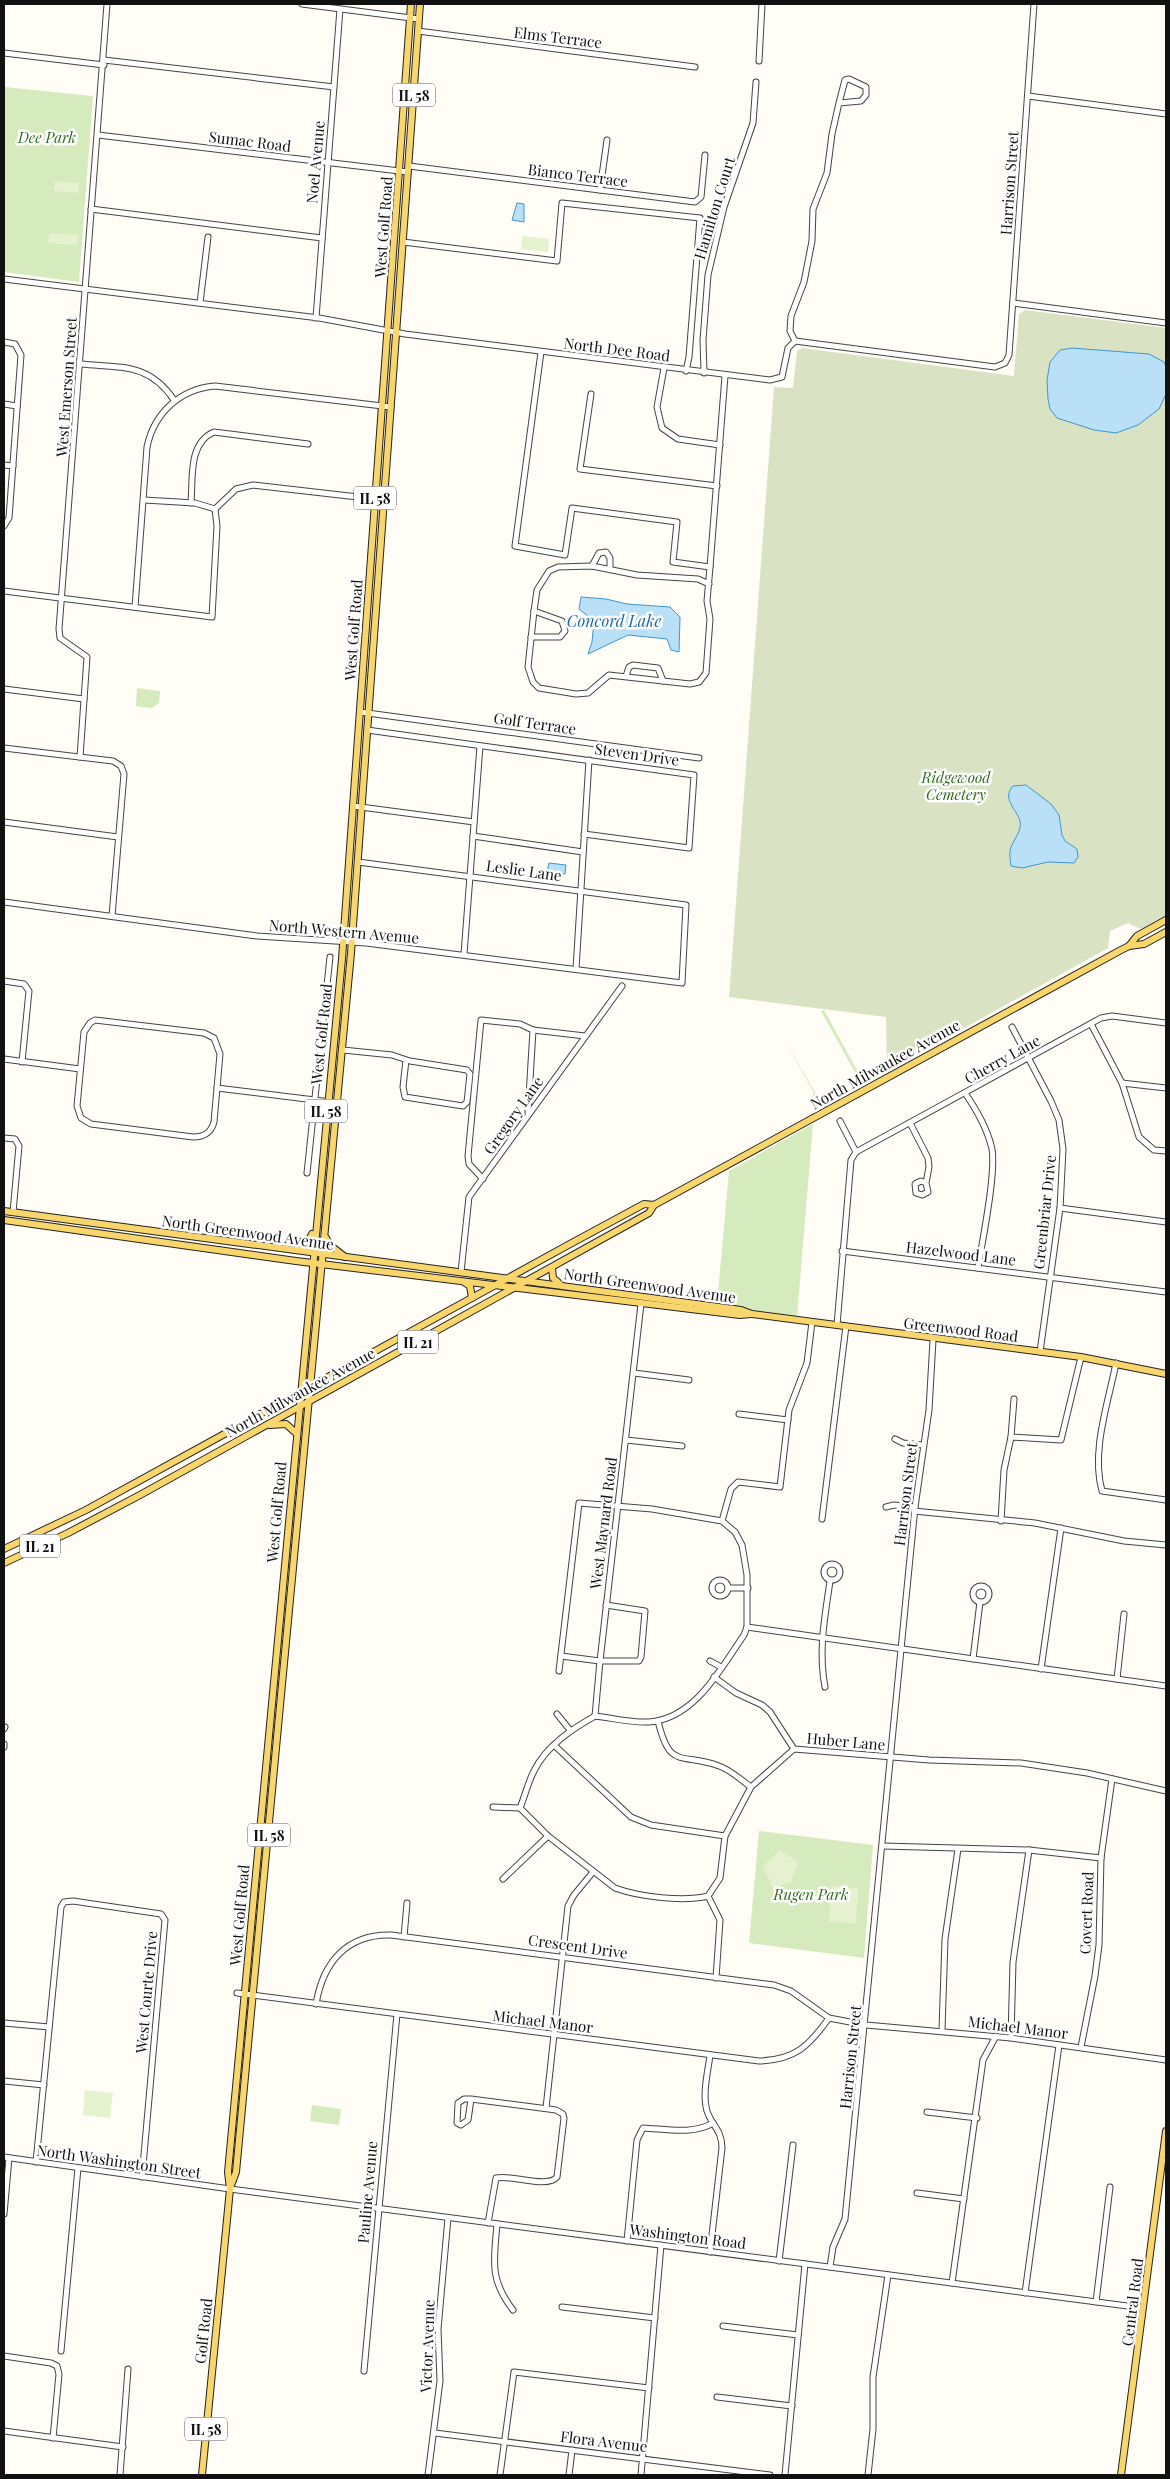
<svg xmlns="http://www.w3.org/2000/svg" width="1170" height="2479" viewBox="0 0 1170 2479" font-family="'Playfair Display',serif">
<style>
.green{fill:#d5ebbd}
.cemetery{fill:#d9e3c4}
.pitch{fill:#e6f2cf}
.water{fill:#b9e0f7;stroke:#3f96cf}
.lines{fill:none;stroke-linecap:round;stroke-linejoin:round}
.minor-casing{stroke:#444;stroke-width:7}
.major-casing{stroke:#222;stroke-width:8}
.minor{stroke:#fff;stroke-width:5}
.major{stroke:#f9d66b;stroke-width:6}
.labels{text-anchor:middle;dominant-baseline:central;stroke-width:5;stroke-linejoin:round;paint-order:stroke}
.shield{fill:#fff;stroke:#585858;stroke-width:1}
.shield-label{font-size:14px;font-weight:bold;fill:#111}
.street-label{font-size:15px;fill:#111;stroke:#fff}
.park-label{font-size:15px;font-style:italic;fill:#2f6b1f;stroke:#fff}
.water-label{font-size:16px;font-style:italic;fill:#1768a6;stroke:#fff}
</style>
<rect width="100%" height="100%" fill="#fffdf5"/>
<!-- green -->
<g class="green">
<path d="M4,87l89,9 -14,186 -75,-10z"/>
<path d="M137,688l23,3 -1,12 -7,5 -16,-2z"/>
<path d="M824,1010l34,62 6,2 10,-4 2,3c-3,5 -14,12 -20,10l-3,-4 4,-3 -36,-65z"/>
<path d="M784,1038l33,58h5l2,6 -7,5 -6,-9 3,-5z"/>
<path d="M813,1124l-16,193 -80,-13 12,-133z"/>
<path d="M759,1831l114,14 -9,113 -115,-15z"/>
<path d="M312,2105l29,4 -2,16 -29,-4z"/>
</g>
<!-- cemetery -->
<path class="cemetery" d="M1025,310l141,18v588l-25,13 -13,-6 -18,8 -2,17 -221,123 -1,-54 -157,-20 45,-610 19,1 4,-37 5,-3 212,28 5,-62z"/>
<!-- pitch -->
<g class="pitch">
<path d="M55,181l24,2 -1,10 -24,-2z"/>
<path d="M49,233l29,2 -1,10 -29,-2z"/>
<path d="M522,236l27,3 -1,13 -27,-3z"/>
<path d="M780,1850l18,12 -7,20 -18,6 -10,-22z"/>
<path d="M831,1886l27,2 -2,35 -27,-1z"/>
<path d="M85,2090l28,3 -3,25 -27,-3z"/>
</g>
<!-- water -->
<g class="water">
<path d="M517,203l7,1v18l-12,-2z"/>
<path d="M1072,348l77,6 15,8 2,5v27l-7,15 -21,16 -22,8 -22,-3 -37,-12 -7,-9 -2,-10 -1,-19 3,-18 10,-12z"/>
<path d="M581,597l25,2 21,5 43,3 10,10 -1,35 -8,-2 -4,-11 -39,-4 -40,19 4,-12 2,-21 -15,-12z"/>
<path d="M1026,785l25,19 8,11 3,20 3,6 12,8 1,8 -4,6 -26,-1 -26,6 -11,-2c-1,-5 -2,-14 0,-19 3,-8 11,-16 9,-26 -3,-11 -19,-23 -7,-35z"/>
<path d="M549,863l17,2 -1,9h-5l-1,7 -8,-1 1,-7 -5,-1z"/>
</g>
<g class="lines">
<!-- minor casing -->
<g class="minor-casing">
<g id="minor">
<path d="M302,4l117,15"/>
<path d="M418,31l277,36"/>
<path d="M4,53l100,12"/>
<path d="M104,60l230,27"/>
<path d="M759,61l3,-57"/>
<path d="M1028,96l138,18"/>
<path d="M98,135l310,37"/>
<path d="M409,166l286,36 6,-5 4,-42"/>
<path d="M600,190l7,-50"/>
<path d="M91,209l231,29"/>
<path d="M403,242l154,19 5,-58 138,15 -11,139 -3,14"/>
<path d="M4,279l315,39 86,16 365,46 12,-3 6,-29 7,-7 200,26 10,-4 4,-8 25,-351"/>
<path d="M200,303l8,-66"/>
<path d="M1013,303l153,20"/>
<path d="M316,318l24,-309"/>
<path d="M795,341l-5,-10 1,-15 13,-34 8,-41 1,-32 14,-36 5,-39 7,-31 22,-2 5,-6v-8l-17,-8 -4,1 -6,23"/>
<path d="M4,342l11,2 6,11 -12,163 -5,8"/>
<path d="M541,352l-26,194 50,9 7,-47 105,14 -4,40 37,5"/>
<path d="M81,364c41,4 68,-1 93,36"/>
<path d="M664,368l-7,39 5,21 16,11 42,6"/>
<path d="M704,373l-1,-33 5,-65 16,-68 29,-84 3,-41"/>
<path d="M591,394l-11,75 137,17"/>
<path d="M4,404l13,2"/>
<path d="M4,465l9,1"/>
<path d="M144,500l51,3 20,6"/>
<path d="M191,503c2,-25 -3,-60 23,-71l94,12"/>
<path d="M215,509l21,-20 17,-4 131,15"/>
<path d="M592,566l7,-13 7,-1 4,6v11"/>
<path d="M709,584l-11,-5 -61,-4 -45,-9 -34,1 -9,4 -12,19 -3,21 -6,56 5,15 6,6 37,6 12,-1 21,-18 81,9 9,-2 7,-9 4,-54 -3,-18 3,-34 15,-191"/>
<path d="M4,591l208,26 5,-91 -2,-17"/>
<path d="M135,607l12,-160c7,-34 33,-58 68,-61l176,21"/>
<path d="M531,637h29l5,-6 -3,-10 -28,-10"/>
<path d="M626,676l3,-9 4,-2 25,3 5,13"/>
<path d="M4,689l80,10"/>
<path d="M360,712l339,46"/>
<path d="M367,730l327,45 -5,73 -105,-14"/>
<path d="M4,748l109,13 8,5 3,8 -12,142"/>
<path d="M80,757l7,-100 -27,-19 -1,-9 48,-625"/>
<path d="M353,806l121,16"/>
<path d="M4,822l114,15"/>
<path d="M473,836l110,16"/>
<path d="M4,902l253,34 109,7 316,40 4,-78 -328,-43"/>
<path d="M464,954l16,-208"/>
<path d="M576,969l13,-209"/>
<path d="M4,981l20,3 5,7 -7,71"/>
<path d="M95,1020l109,13 10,5 6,16 -6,68c-3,11 -10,15 -21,15l-102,-13 -10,-6 -4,-12 7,-74 6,-9z"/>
<path d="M1091,1024l31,59 17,54 15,13 12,1"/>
<path d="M1012,1027l39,74 8,19 4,29 -3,59 -20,144"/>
<path d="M343,1050l49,5 18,6 57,9 3,4 -3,28 -4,4 -58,-9 -2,-10 3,-27"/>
<path d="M4,1059l76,10"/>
<path d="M1122,1083l44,5"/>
<path d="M217,1088l114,14"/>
<path d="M965,1093c11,16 21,33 26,52 7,21 -9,97 -13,123"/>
<path d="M528,1113l5,-83"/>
<path d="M910,1123l18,35 1,9 -3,16 2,9 -6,3 -6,-2 -1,-9 6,-3 5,2"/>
<path d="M4,1138l11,1 4,7 -6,66"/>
<path d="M856,1152l245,-134 11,-2 54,7"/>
<path d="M307,1173l23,-216"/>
<path d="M483,1179l-14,-15 -1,-8 13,-136 39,4 13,6 52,6"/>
<path d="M1060,1208l106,14"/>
<path d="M842,1251l324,41"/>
<path d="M461,1272l8,-75 153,-211"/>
<path d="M837,1325l14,-165 5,-8 -16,-31"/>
<path d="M1116,1363c-8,41 -25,88 -14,128l64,9"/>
<path d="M634,1373l55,7"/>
<path d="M739,1414l49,6"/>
<path d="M1011,1437l50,3 20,-83"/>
<path d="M895,1439l8,4 20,2"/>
<path d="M626,1440l56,6"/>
<path d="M886,1507l8,-2 21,2"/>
<path d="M914,1511l121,12 89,18 42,4"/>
<path d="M822,1519l24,-193"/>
<path d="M722,1521l9,-32 7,-7 42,5 9,-77 18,-47 5,-41"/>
<path d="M1001,1521l3,-51 7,-33 3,-38"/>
<circle cx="832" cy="1572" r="8"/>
<circle cx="720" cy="1588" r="8"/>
<circle cx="981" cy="1594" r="8"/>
<path d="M728,1588h20"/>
<path d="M747,1627l419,59"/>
<path d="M561,1656l39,5h39l2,-4 4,-46 -39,-6"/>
<path d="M973,1659l7,-57"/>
<path d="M710,1661l11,6"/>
<path d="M1041,1669l20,-141"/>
<path d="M559,1671l20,-168 73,6 70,12 13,11 7,13 5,30v52l-3,8c-23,33 -49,84 -95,87 -18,1 -36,-4 -54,-6"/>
<path d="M714,1677l22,16 26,12 8,7 24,37"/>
<path d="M1117,1679l7,-65"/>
<path d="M825,1687c-7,-37 0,-70 5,-106"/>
<path d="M557,1714l13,16"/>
<path d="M595,1716l5,-55 41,-357"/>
<path d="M658,1721c12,50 23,31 61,45 12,4 22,14 32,21"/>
<path d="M4,1729l1,-2"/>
<path d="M4,1744v3"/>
<path d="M554,1745l77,72 20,8 74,11"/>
<path d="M493,1807l27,1 28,28 67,52c25,9 68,14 93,8l12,-18 5,-42 26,-49 43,-38 135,11 92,3 66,10 79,18"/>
<path d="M520,1808c5,-12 8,-26 14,-37 12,-25 38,-42 61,-55"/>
<path d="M883,1846l146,4 72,8"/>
<path d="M503,1879l45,-43"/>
<path d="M708,1896l12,24 -4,58"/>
<path d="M404,1937l3,-34"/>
<path d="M237,1993l522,68c36,-1 50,-15 70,-43"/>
<path d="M316,2004c7,-41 30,-70 75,-69l383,50 17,6 38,27 37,7 145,13 155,22"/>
<path d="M4,2023l45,4"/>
<path d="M942,2030l3,-91 13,-90"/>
<path d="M1011,2038l2,-76 16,-112"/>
<path d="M1081,2047l14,-71 4,-31 2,-87 11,-79"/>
<path d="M4,2081l40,4"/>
<path d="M471,2099h-7l-6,4 -1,20 4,2 7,-5 3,-21 85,11 7,4 1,4 -7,59c-10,12 -46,-3 -61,1l-8,45"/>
<path d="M546,2108l22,-202 6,-11 19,-23"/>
<path d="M927,2112l50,6"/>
<path d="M4,2157l226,32 913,119"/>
<path d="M36,2162l25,-255 3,-5 9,-1 88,13 4,6 -23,257"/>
<path d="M917,2193l47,6"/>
<path d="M4,2214l5,-56"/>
<path d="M497,2224c-3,37 -8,55 16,86"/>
<path d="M627,2241l10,-101 6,-12c23,1 50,7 70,-5"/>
<path d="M710,2252l12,-104c0,-18 -10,-22 -15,-37 -5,-18 1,-39 3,-56"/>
<path d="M779,2261l14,-116"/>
<path d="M830,2267l3,-20 12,-28 70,-712 14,-97 4,-70"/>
<path d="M952,2283l31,-223 13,-24"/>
<path d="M1025,2293l34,-248"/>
<path d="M1096,2302l14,-115"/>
<path d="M562,2307l93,11"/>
<path d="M723,2326l75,9"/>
<path d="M61,2351l17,-183"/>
<path d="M4,2356l47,7 6,3 2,8 -6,64"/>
<path d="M364,2371l33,-357"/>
<path d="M717,2397l75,9"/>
<path d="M4,2431l119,16"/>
<path d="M435,2433l335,42"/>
<path d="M120,2475l8,-106"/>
<path d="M428,2475l12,-94 -2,-52 10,-111"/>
<path d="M500,2475l14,-103 135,16"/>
<path d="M569,2475l3,-25"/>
<path d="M641,2475l20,-230"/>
<path d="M785,2475l20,-211"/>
<path d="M868,2475l5,-46v-52l15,-102"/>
</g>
</g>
<!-- major casing -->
<g class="major-casing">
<g id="major">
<path d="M1129,946l8,-10 29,-16"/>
<path d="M4,1211l737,99 11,4 329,43 85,17"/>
<path d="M4,1220l292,41 444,54 11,-1"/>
<path d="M326,1238l5,8 14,11"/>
<path d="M295,1250l11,-4 6,-12"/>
<path d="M552,1268l1,10 7,6"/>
<path d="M464,1282l6,4 2,12"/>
<path d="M270,1425l16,-1 10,9"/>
<path d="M4,1549l82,-39 484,-266 74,-40 10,1 467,-255 8,-4 15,-2 22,-12"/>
<path d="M4,1563l64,-30 72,-38 509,-282 5,-8"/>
<path d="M230,2188l6,-16 115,-1219 69,-949"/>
<path d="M202,2475l28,-286 -2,-17 114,-1213 69,-955"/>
<path d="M1121,2475l45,-344"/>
</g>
</g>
<!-- minor -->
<use href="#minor" class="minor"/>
<!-- major -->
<use href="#major" class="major"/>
</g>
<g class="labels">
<!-- shield labels -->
<g class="shield">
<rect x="393" y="83.5" width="42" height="23" rx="4"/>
<rect x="354" y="486.5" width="42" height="23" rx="4"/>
<rect x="305" y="1099.5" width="42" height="23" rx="4"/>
<rect x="398" y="1330.5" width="40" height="23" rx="4"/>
<rect x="20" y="1534.5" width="40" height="23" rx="4"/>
<rect x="248" y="1823.5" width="42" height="23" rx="4"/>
<rect x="185" y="2417.5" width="42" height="23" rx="4"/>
</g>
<g class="shield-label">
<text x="414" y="95">IL 58</text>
<text x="375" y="498">IL 58</text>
<text x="326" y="1111">IL 58</text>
<text x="418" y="1342">IL 21</text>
<text x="40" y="1546">IL 21</text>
<text x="269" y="1835">IL 58</text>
<text x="206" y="2429">IL 58</text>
</g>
<!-- street labels -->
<g class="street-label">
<text transform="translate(558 37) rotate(7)">Elms Terrace</text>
<text transform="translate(250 141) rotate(7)">Sumac Road</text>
<text transform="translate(315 162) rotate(-85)">Noel Avenue</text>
<text transform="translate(578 175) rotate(7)">Bianco Terrace</text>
<text transform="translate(1009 183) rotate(-86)">Harrison Street</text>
<text transform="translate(714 208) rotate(-73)">Hamilton Court</text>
<text transform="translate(383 227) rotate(-86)">West Golf Road</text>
<text transform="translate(617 349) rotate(7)">North Dee Road</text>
<text transform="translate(66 387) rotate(-86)">West Emerson Street</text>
<text transform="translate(353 630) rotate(-86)">West Golf Road</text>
<text transform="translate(535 723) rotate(8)">Golf Terrace</text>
<text transform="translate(637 754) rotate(8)">Steven Drive</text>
<text transform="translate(524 870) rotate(8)">Leslie Lane</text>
<text transform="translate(344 931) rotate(5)">North Western Avenue</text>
<text transform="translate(321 1034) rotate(-84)">West Golf Road</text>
<text transform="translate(1002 1059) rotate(-29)">Cherry Lane</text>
<text transform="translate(885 1064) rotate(-29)">North Milwaukee Avenue</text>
<text transform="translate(513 1115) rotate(-55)">Gregory Lane</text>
<text transform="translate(1044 1212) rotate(-84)">Greenbriar Drive</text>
<text transform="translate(248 1232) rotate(8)">North Greenwood Avenue</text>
<text transform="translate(961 1253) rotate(7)">Hazelwood Lane</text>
<text transform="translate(650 1285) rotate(8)">North Greenwood Avenue</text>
<text transform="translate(961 1329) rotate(7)">Greenwood Road</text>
<text transform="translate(300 1392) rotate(-29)">North Milwaukee Avenue</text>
<text transform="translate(905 1494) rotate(-83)">Harrison Street</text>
<text transform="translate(276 1512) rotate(-85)">West Golf Road</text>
<text transform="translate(603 1523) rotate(-83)">West Maynard Road</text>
<text transform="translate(846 1741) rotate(5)">Huber Lane</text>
<text transform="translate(1086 1913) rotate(-88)">Covert Road</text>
<text transform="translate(239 1915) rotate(-85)">West Golf Road</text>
<text transform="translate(578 1946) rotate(8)">Crescent Drive</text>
<text transform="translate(146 1992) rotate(-85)">West Courte Drive</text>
<text transform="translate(543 2021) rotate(7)">Michael Manor</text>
<text transform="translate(1018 2027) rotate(7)">Michael Manor</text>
<text transform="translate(850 2057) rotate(-84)">Harrison Street</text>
<text transform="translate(119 2161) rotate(8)">North Washington Street</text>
<text transform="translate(367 2192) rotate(-85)">Pauline Avenue</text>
<text transform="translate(688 2236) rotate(7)">Washington Road</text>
<text transform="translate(1132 2302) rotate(-83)">Central Road</text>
<text transform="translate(203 2331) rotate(-84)">Golf Road</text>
<text transform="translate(427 2346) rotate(-88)">Victor Avenue</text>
<text transform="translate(604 2441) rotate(7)">Flora Avenue</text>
</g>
<!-- park labels -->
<g class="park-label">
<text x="47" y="137">Dee Park</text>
<text x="956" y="777">Ridgewood<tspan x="956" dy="17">Cemetery</tspan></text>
<text x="811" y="1894">Rugen Park</text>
</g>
<!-- water labels -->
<g class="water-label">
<text x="614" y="620">Concord Lake</text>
</g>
</g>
<!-- border -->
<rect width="1170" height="2479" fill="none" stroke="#111111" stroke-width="10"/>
</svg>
